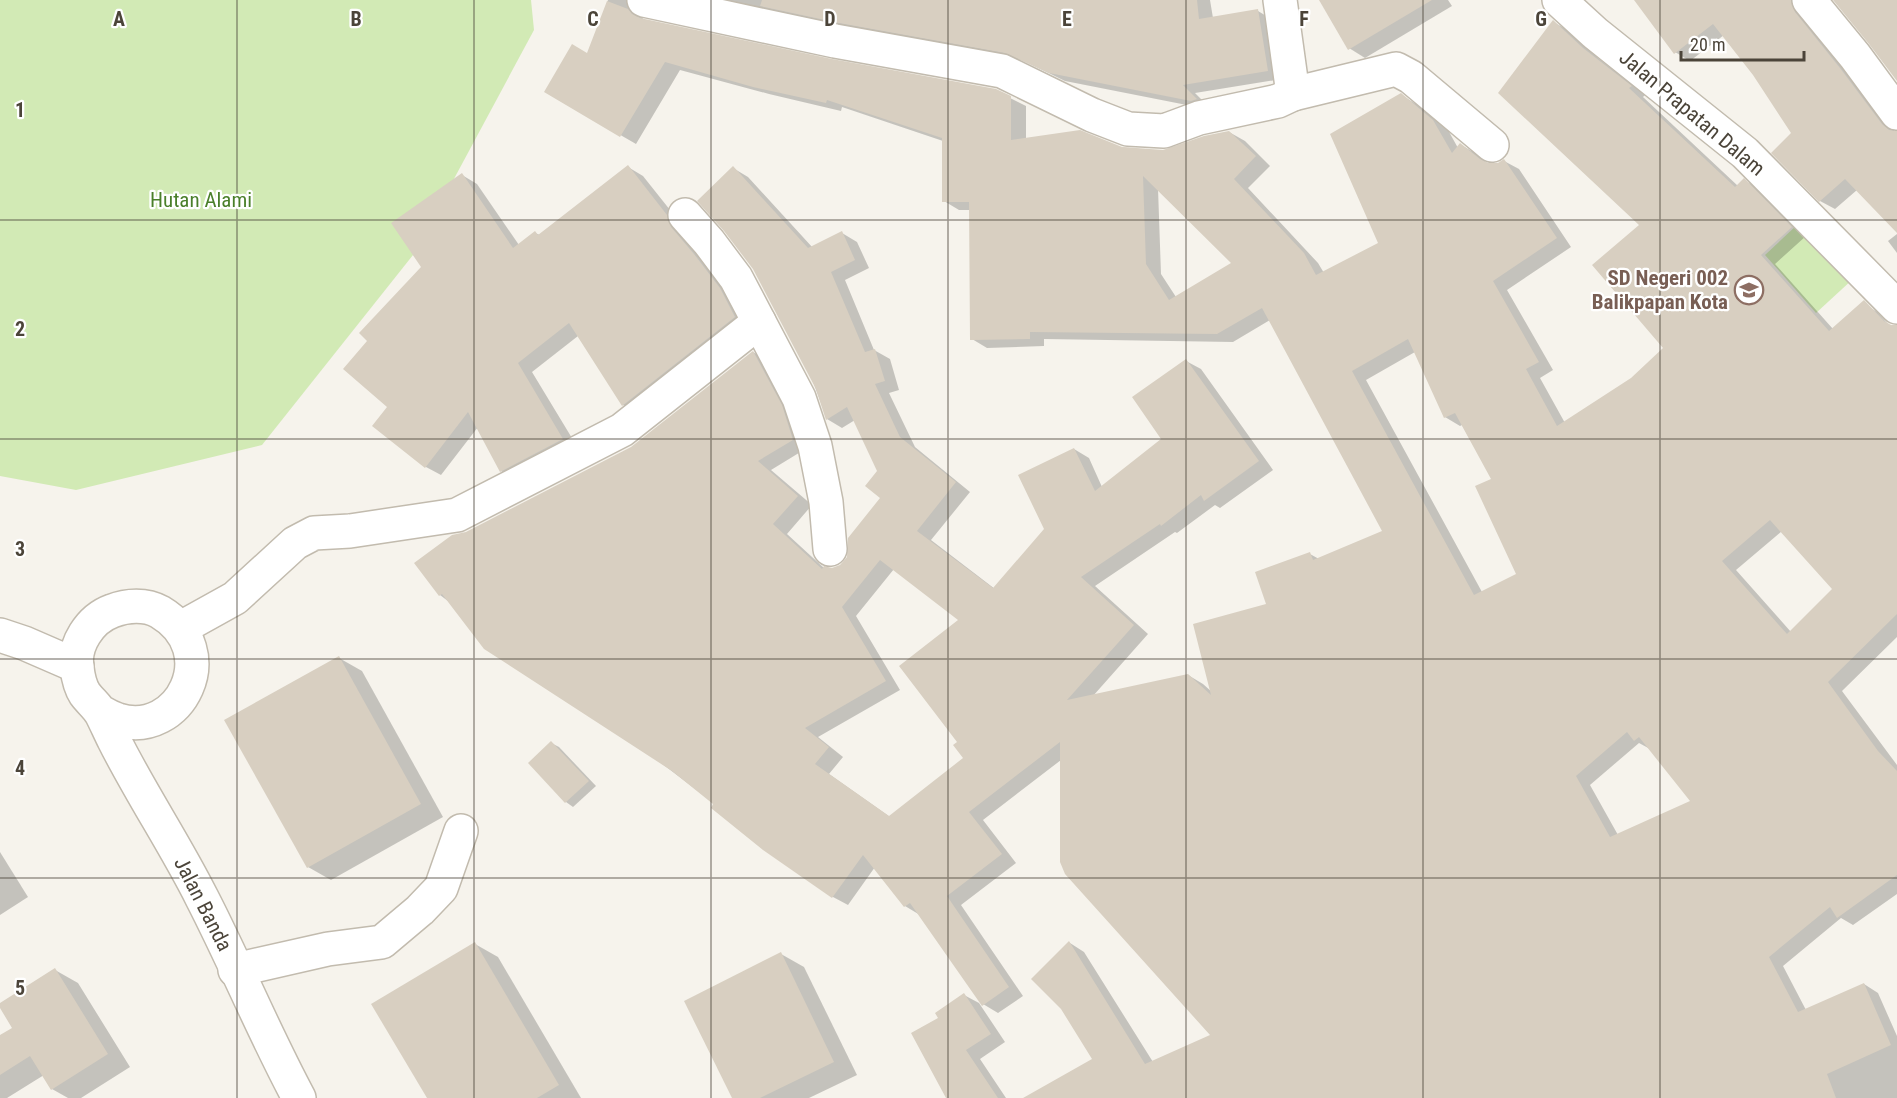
<svg xmlns="http://www.w3.org/2000/svg" width="1897" height="1098" viewBox="0 0 1897 1098" font-family="'Roboto Condensed',sans-serif">
<style>
.green{fill:#d2eab5}
.shadow{fill:#0003;fill-rule:evenodd}
.building{fill:#d8cfc1;fill-rule:evenodd}
.lines{fill:none;stroke-linecap:round;stroke-linejoin:round}
.minor-casing{stroke:#c2bbae;stroke-width:36}
.minor{stroke:#fff;stroke-width:33}
.grid{fill:none;stroke:#4b4439;stroke-width:1.5;stroke-opacity:0.55}
.labels{text-anchor:middle;dominant-baseline:central;stroke-width:4.5;stroke-linejoin:round;paint-order:stroke}
.street-label{font-size:21px;fill:#4b4439;stroke:#fff}
.park-label{font-size:21px;fill:#4a7f2a;stroke:#fff}
.education-label{font-size:21px;font-weight:bold;fill:#785e54;stroke:#fff;text-anchor:end}
.grid-label{font-size:20px;text-anchor:middle;font-weight:bold;fill:#4b4439;stroke:#fff;stroke-width:4.5;stroke-linejoin:round;paint-order:stroke}
</style>
<rect width="100%" height="100%" fill="#f6f3ec"/>
<!-- green -->
<g class="green">
<path d="M0,0h531l3,30 -121,225 -151,190 -186,45 -76,-14z"/>
<path d="M1814,209l52,58 -50,46 -51,-58z"/>
</g>
<!-- shadow -->
<g class="shadow">
<path d="M608,0h35l-2,15 3,6 366,77 16,8v33l138,12 65,-19 16,9 25,25 -22,22 70,75 6,10 56,-29 21,-149 15,9 32,26 10,18 3,-3 14,8 14,12 9,-1 6,-3 15,8 52,78 -64,43 46,80 -13,8 25,45 67,-44 33,-31 -24,-123 -88,-203 15,8 30,28 47,37 -2,2 95,89 6,-6 15,9 47,47 -31,28 58,65 30,-26 14,9 20,22v303l-55,54 55,74v129l-44,31 -12,-7 -58,48 23,44 58,-26 14,9 19,43v62h-871l68,-38 -24,-117 14,9 69,110 59,-26 -151,-276 -78,60 33,43 -55,42 62,91 -25,17 -15,-9 -63,-89 -15,-9 -30,-39 -27,38 -15,-8 -69,-48 -49,-45 -275,-209 26,-62 166,-85 121,-96 15,9 39,87 -36,22 41,35 -25,29 37,34 8,1 9,-3 7,-8 34,-60 -3,-27 -24,-51 -13,8 -15,-9 -94,-251 15,9 65,71 29,-15 15,9 12,26 -24,12 29,70 16,9 9,31 -10,3 26,54 55,45 -39,48 64,49 51,-60 28,-80 15,9 13,29 61,-48 23,-78 15,8 72,101 -53,38 -5,-3 -38,28 -2,-1 -80,54 53,48 -55,62 95,-21 15,9 9,8 56,-87 42,-51 9,5 66,-27 -115,-212 -37,22 -189,-3v7l-57,2 -15,-9 -2,-129h-11l-15,-9 -1,-60 -101,-34 -1,4 -72,-17 -89,-24 -44,74 -90,-52 42,-37zM1158,188l76,76 -58,33 -15,-23zM1415,352l30,65 15,9 2,-1 31,55 25,94 -36,18 -116,-212zM1782,531l52,58 -43,43 -55,-62zM894,569l67,51 -2,123 6,16 -75,58 -61,-43 14,-17 -25,-20 82,-47 -44,-74zM1639,743l11,6 42,52 -74,34 -28,-50z"/>
<path d="M713,0h497l3,18 45,-7 15,9 9,59 -87,14 15,15 -3,1 -142,-28 -43,-21 -167,-30z"/>
<path d="M1321,0h127l4,6 -87,52 -16,-10z"/>
<path d="M1655,0h153l47,78 42,56v97l-40,-41 -22,19 -15,-8 -27,-67 -38,-60 -31,-39 -34,26 -15,-9z"/>
<path d="M628,167l15,9 39,49 68,101 -112,88 -15,-9 -45,-69 -46,36 46,76 -62,32 -15,-9 -23,-44 -37,48 -15,-8 -37,-60 -20,-67 54,-73 39,-92 15,9 42,61 16,-12 5,2z"/>
<path d="M1897,234v19l-9,-12z"/>
<path d="M339,658l23,13 81,146 -112,63 -23,-13z"/>
<path d="M551,743l8,4 37,39 -23,21 -7,-5 -36,-39z"/>
<path d="M0,852l28,45 -28,18z"/>
<path d="M475,944l23,13 83,141h-153z"/>
<path d="M781,954l23,13 53,108 -48,23h-76z"/>
<path d="M55,970l23,13 52,84 -49,31h-13l-16,-9 -8,-14 -37,23h-7v-61l14,-9z"/>
<path d="M964,995l15,8 26,39 -25,17 26,39h-58l-8,-80z"/>
</g>
<!-- building -->
<g class="building">
<path d="M762,0h435l2,19 59,-10 10,62 -85,14 14,14 -6,2 -142,-28 -44,-20 -166,-30 -79,-17z"/>
<path d="M1319,0h113l-84,50z"/>
<path d="M1634,0h157l4,12 45,56 42,56 7,6 8,1v102l-52,-54 -26,23 -48,-49 20,-20 -38,-58 -40,-51 -39,30z"/>
<path d="M1833,0h64v81l-28,-37z"/>
<path d="M607,1l21,8 4,5 8,4 192,41 164,30 15,7v44l69,-10 42,17 41,3 41,-14 25,-5 27,25 -22,23 70,74 12,22 62,-32 -48,-109 71,-41 32,27 19,33 8,-10 20,16 8,4h10l6,-4 53,79 -64,43 46,81 -13,7 31,57 74,-48 32,-30 -71,-83 47,-40 -141,-132 55,-73 30,28 49,38 -3,2 106,99 9,-9 48,49 -31,28 68,76 35,-31 20,21 7,4h6v289l-69,68 50,69 19,20v104l-60,43 -7,-11 -61,50 29,55 66,-29 27,62 -64,29 9,24h-813l69,-39 -31,-50 -30,-30 38,-38 76,123 65,-29 -145,-161 -5,-12v-120l-91,70 33,42 -55,42 62,91 -27,19 -72,-103 -6,4 -41,-52 -31,43 -69,-48 -52,-42 2,-4 -41,-33 -188,-122 -42,-55 -3,2 -25,-33 38,-28 14,-3 165,-85 122,-96 29,54 11,35 -35,21 40,35 -25,28 49,45 2,-3 8,2 8,-3 7,-8 1,-19 32,-40 -15,-12 12,-15 -30,-64 -21,13 -10,-31 -63,-120 -29,-38 -27,-30 36,-35 75,82 34,-17 13,29 -24,12 34,80 10,-3 10,32 -10,3 25,53 56,45 -39,49 76,57 51,-59 -26,-54 56,-27 21,43 66,-52 -29,-42 54,-38 73,102 -55,40 -3,-6 -40,31 -1,-2 -79,53 53,48 -67,75 121,-26 23,21 -18,-71 73,-20 -11,-32 55,-20 3,8 69,-29 -120,-223 -45,26 -187,-2v7l-60,1 -1,-138h-27v-64l-115,-38 -1,3 -73,-16 -88,-25 -45,75 -76,-45 28,-48 15,9zM1143,176l88,87 -62,37 -23,-36zM1408,339l36,79 11,-5 36,66 -16,7 41,88 -42,21 -122,-224zM1770,520l62,69 -45,45 -65,-73zM880,560l78,60 -59,46 58,76 -4,3 10,13 -74,58 -74,-52 14,-17 -24,-19 81,-47 -44,-74zM1627,732l7,9 5,-4 51,64 -80,36 -34,-61z"/>
<path d="M628,165l39,50 4,12 23,27 26,34 15,29 -113,89 -53,-83 -51,40 45,76 -63,33 -32,-60 -43,56 -53,-42 15,-19 -44,-38 24,-28 -8,-8 62,-66 -30,-44 71,-50 51,75 22,-17 3,4z"/>
<path d="M339,656l82,148 -114,64 -83,-148z"/>
<path d="M551,741l38,40 -24,22 -37,-40z"/>
<path d="M475,942l84,143 -22,13h-110l-56,-94z"/>
<path d="M781,952l53,110 -74,36h-28l-48,-97z"/>
<path d="M55,968l53,86 -57,36 -21,-34 -30,19v-40l12,-7 -12,-20v-5z"/>
<path d="M964,993l27,41 -25,16 32,48h-52l-35,-65 27,-15 -3,-5z"/>
</g>
<g class="lines">
<!-- minor casing -->
<g class="minor-casing">
<g id="minor">
<path d="M644,0l191,41 167,30 90,44 36,14 36,2 35,-13 79,-17 15,-7 -13,-94"/>
<path d="M1559,0l36,33 150,120 152,154"/>
<path d="M1809,0l46,56 42,57"/>
<path d="M1293,94l103,-25 15,8 81,68"/>
<path d="M685,215l24,27 27,36 63,120 16,48 11,56 4,47"/>
<path d="M181,628l54,-30 60,-55 19,-10 36,-2 107,-16 165,-85 137,-108"/>
<path d="M0,635l24,8 53,23"/>
<path d="M101,712c5,3 11,6 17,8 62,19 107,-69 42,-108 -14,-8 -33,-7 -48,-1 -22,8 -39,34 -35,57 1,8 4,20 8,26 5,7 13,13 17,21 4,8 8,17 12,25 27,54 61,104 88,158 34,66 62,135 97,200"/>
<path d="M235,970l93,-21 54,-7 38,-32 21,-22 20,-57"/>
</g>
</g>
<!-- minor -->
<use href="#minor" class="minor"/>
</g>
<!-- grid -->
<path class="grid" d="M237,0v1098M474,0v1098M711,0v1098M948,0v1098M1186,0v1098M1423,0v1098M1660,0v1098M0,220h1897M0,439h1897M0,659h1897M0,878h1897"/>
<!-- icons -->
<defs>
<g id="school-ring" transform="scale(1.5)"><circle r="9.5" fill="#fff" stroke="#8d6e63" stroke-width="1.5"/><path d="M0-5L7-2L0 1L-7-2ZM-4 1L0 2.5L4 1V4Q0 6-4 4Z" fill="#8d6e63"/></g>
</defs>
<g fill-rule="evenodd">
<use href="#school-ring" x="1749" y="290"/>
</g>
<g class="labels">
<!-- street labels -->
<g class="street-label">
<text transform="translate(1692 113) rotate(40)">Jalan Prapatan Dalam</text>
<text transform="translate(203 904) rotate(63)">Jalan Banda</text>
</g>
<!-- park labels -->
<g class="park-label">
<text x="201" y="200">Hutan Alami</text>
</g>
<!-- education labels -->
<g class="education-label">
<text x="1728" y="278">SD Negeri 002<tspan x="1728" dy="24">Balikpapan Kota</tspan></text>
</g>
</g>
<g class="grid-label">
<text x="119" y="26">A</text>
<text x="356" y="26">B</text>
<text x="593" y="26">C</text>
<text x="830" y="26">D</text>
<text x="1067" y="26">E</text>
<text x="1304" y="26">F</text>
<text x="1541" y="26">G</text>
<text x="20" y="117">1</text>
<text x="20" y="336">2</text>
<text x="20" y="556">3</text>
<text x="20" y="775">4</text>
<text x="20" y="995">5</text>
</g>
<!-- scale -->
<path d="M1681 51v9h123v-9" fill="none" stroke="#4b4439" stroke-width="3"/>
<text x="1690" y="51" font-size="18" fill="#4b4439" stroke="#ffffff" stroke-width="4.5" paint-order="stroke">20 m</text>
</svg>
